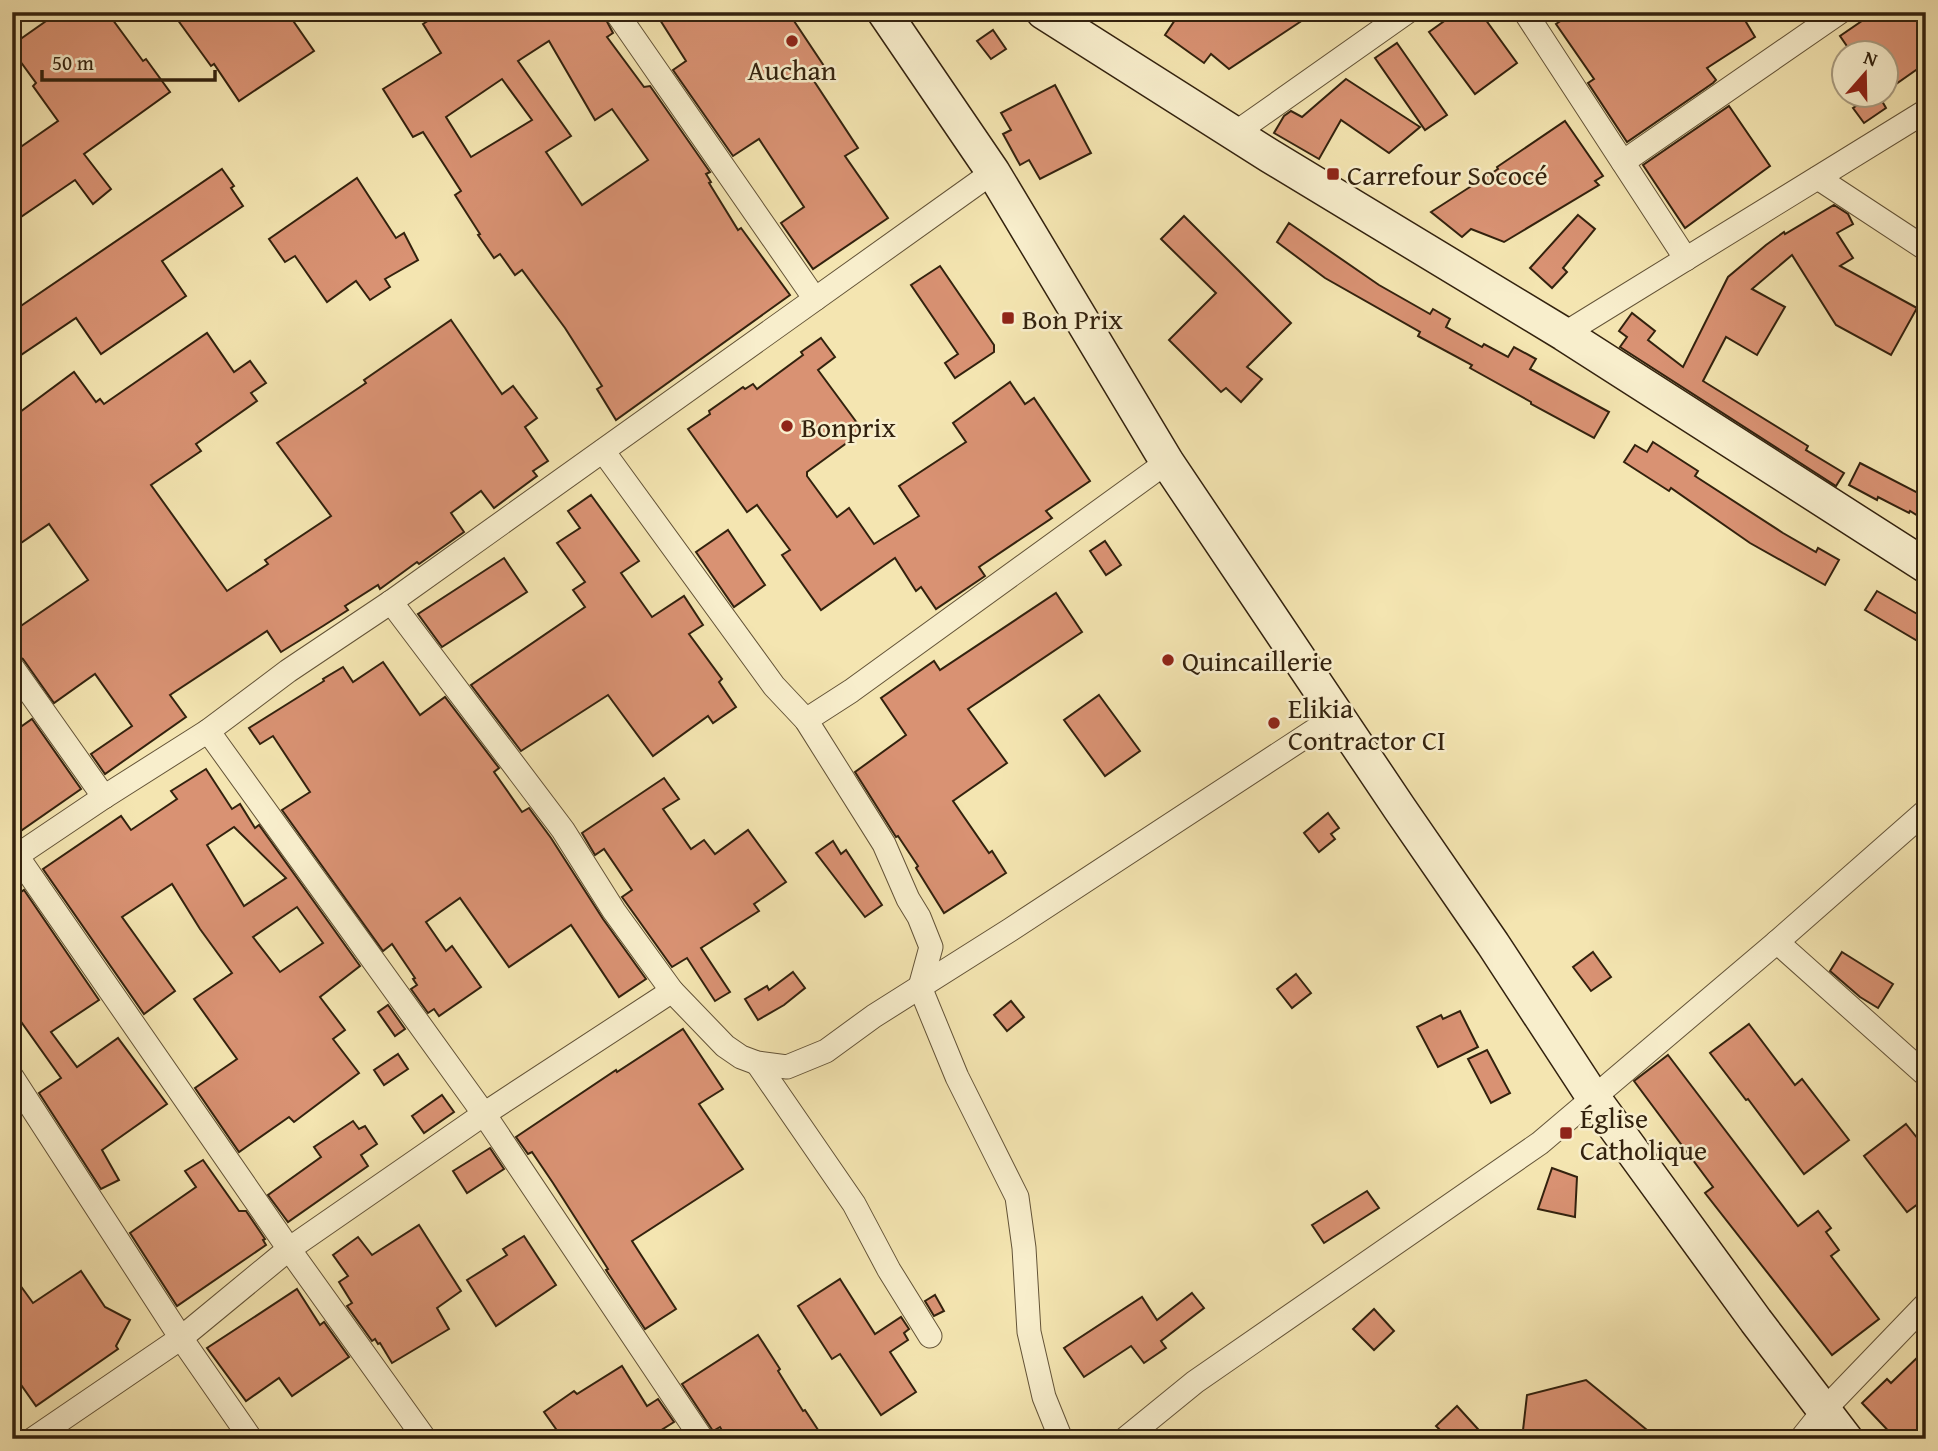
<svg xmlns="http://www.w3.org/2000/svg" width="1938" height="1451" viewBox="0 0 1938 1451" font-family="'Gentium Book Plus',serif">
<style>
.building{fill:#d99273;stroke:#33220e;stroke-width:2;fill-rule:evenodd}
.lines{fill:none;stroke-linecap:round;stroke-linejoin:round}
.street-casing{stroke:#635337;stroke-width:25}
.secondary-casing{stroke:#33220e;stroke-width:36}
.street{stroke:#f8eecc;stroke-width:23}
.secondary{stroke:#f8eecc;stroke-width:33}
.poi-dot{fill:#8f2418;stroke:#f8eecc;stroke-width:2.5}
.labels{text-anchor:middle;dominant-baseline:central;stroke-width:5;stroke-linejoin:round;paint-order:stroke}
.poi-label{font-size:28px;fill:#33220e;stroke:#f8eecc;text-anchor:start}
</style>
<rect width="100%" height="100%" fill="#f4e5b1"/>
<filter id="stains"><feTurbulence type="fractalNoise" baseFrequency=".00286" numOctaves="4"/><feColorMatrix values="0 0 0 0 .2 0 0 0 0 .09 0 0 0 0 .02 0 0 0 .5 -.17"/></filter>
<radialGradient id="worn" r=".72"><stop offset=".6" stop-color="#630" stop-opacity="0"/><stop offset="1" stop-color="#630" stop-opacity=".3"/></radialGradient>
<!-- building -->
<g class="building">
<path d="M59,12h48l36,49 3,-2 24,33 -86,62 27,35 -18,15 -18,-24 -63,43v-70l46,-32 -25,-35 3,-3 -24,-33v-5z"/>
<path d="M172,12h115l27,39 -75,50 -25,-37 -3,2z"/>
<path d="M442,12h160l11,21 -6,4 37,50 6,-1 60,86 -4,2 5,8 -2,1 29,47 3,-2 49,67 -174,125 -19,-31 5,-3 -37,-58 -43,-58 -7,5 -15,-21 -6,4 -16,-23 2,-1 -25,-39 6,-4 -38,-59 -10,5 -30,-48 58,-36 -18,-29zM549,41l46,79 17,-11 36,51 -66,45 -36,-53 25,-16 -53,-75zM502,79l30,41 -61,37 -25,-40z"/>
<path d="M655,12h133l40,60 -14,9 44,67 -13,8 43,62 -75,51 -32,-46 23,-16 -45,-68 -26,17 -60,-86 13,-9z"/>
<path d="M1189,12h126l-86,57 -18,-15 -7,9 -39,-28 12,-18 3,2z"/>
<path d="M1457,12h23l37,51 -42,31 -46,-62z"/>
<path d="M1574,12h166l15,25 -48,31 9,12 -3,3 -86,59 -39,-59 6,-4 -38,-55z"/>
<path d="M1875,12h51v51l-40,28v-39h-35l-11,-16z"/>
<path d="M993,30l13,19 -15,10 -14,-18z"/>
<path d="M1397,43l50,72 -22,15 -50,-72z"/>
<path d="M1346,79l74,48 -31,26 -48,-33 -22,39 -45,-26 10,-17 7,-5 11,6z"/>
<path d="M1055,85l36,68 -51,26 -11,-19 -9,5 -17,-31 8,-4 -10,-17z"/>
<path d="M1874,94h4l8,14 -22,15 -11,-15z"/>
<path d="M1729,106l41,60 -85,62 -42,-63z"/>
<path d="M1565,121l38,55 -8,5 4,4 -95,57 -33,-13 -9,8 -31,-25 67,-43 -1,-2z"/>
<path d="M222,169l12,17 -3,2 12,18 -81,55 24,35 -85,58 -25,-36 -64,43v-49z"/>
<path d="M357,178l39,60 8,-5 14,27 -33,19 5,8 -20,13 -14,-19 -29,21 -32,-46 -10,6 -16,-23z"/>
<path d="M1834,205l14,9 5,10 -16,9 16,25 -13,8 77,42 -26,47 -55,-30 -44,-70 -40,34 33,18 -28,48 -31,-18 -23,44 105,65 -2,4 38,23 -8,13 -216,-139 7,-10 -8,-6 13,-18 23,18 -7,9 35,27 45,-90 38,-32 18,-13 1,2z"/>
<path d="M1578,215l17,14 -32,39 4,4 -15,16 -22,-20z"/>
<path d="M1184,216l107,107 -44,44 15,12 -21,23 -15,-14 -5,4 -52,-52 47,-47 -55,-54z"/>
<path d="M1289,223l90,62 51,29 3,-5 17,10 -4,8 36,20 2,-3 24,13 6,-10 22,12 -6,10 79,43 -15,26 -63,-34v-2l-61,-34 2,-3 -54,-29 2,-4 -95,-54 -48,-36z"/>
<path d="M940,266l54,79v7l-39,26 -10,-15 13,-9 -47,-69z"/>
<path d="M451,320l51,74 11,-8 24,32 -12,9 23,34 -15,10 4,5 -43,32 -13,-17 -30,22 13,19 -45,32 -2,-2 -37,27 -2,-4 -33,21 3,4 -25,16 -42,26 -14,-21 -97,64 16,22 -81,57 -14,-20 41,-28 -37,-52 -41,29 -31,-44 -11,-6v-21l76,-52 -39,-56 -37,25v-131l62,-46 22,30 4,-3 4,5 103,-71 27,39 16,-11 16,22 -15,10 6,8 -61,43 5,7 -50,34 76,106 41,-27 -3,-4 66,-44 -54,-73 89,-60 -2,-3z"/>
<path d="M821,338l14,19 -17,13 45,61 -56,41v4l30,41 12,-9 25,36 45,-28 -20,-30 67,-44 -13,-19 57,-41 15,22 9,-6 56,83 -44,30 6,7 -73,49 6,9 -49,33 -15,-22 -5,4 -21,-33 -74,52 -39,-55 8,-5 -33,-45 -10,7 -59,-83 22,-15 -1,-3 34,-24 2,2 8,-5 4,5 46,-34 -2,-3z"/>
<path d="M1653,442l45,29 -3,5 88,57 33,19 2,-4 21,12 -14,25 -75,-42 -79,-55 -2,3 -45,-29 11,-17 12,7z"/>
<path d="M1860,463l66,34v24l-16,-10 -1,2 -31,-16 -1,3 -28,-15z"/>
<path d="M591,495l48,66 -18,12 31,44 32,-21 19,29 -14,9 33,45 -3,3 17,25 -23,16 -5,-7 -55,40 -45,-61 -87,56 -50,-66 114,-78 -12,-17 12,-8 -28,-39 23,-15 -12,-17z"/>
<path d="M728,530l37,55 -31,22 -38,-55z"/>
<path d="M1105,541l16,24 -15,10 -16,-24z"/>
<path d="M504,558l23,34 -85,55 -24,-33z"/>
<path d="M1877,591l49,28v27l-61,-36z"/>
<path d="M1056,593l26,39 -114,77 39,54 -54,38 36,52 3,-2 14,22 -62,40 -28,-45 2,-2 -20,-30 -2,1 -41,-65 51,-37 -25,-37 53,-37 6,9z"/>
<path d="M383,662l37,53 25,-18 54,71 -5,4 28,40 7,-4 22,30 52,81 43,60 -27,18 -48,-72 -62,42 -49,-69 -34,24 20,29 6,-5 29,41 -42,29 -5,-7 -6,4 -17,-24 6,-4 -4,-6 2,-1 -23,-34 -9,7 -101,-141 28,-18 -37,-56 -13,8 -11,-16 75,-47 -1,-2 20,-12 10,15z"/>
<path d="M1099,695l41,56 -35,25 -41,-56z"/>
<path d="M32,719l49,70 -69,48v-104z"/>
<path d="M206,769l26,40 8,-5 15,24 4,-3 101,141 -40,31 25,33 -12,9 26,34 -65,49 -5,-5 -50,35 -44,-64 42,-29 -43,-60 38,-26 -32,-44 -28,-45 -50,33 53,74 -31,23 -101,-145 78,-53 10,14 46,-31 -6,-8zM234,827l52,51 -42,28 -37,-61zM297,907l26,36 -43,29 -27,-35z"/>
<path d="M664,778l15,21 -16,10 28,40 13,-9 11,14 33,-24 38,52 -32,22 5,7 -58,37 29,44 -15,9 -28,-43 -15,9 -50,-70 10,-7 -28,-41 -9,6 -13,-22z"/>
<path d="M1328,813l11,15 -8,6 4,5 -16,13 -15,-19z"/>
<path d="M833,841l8,13 5,-4 36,55 -17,12 -49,-64z"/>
<path d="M24,890l75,110 -48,32 26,35 41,-29 49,66 -65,46 17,30 -18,9 -62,-96 22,-15 -49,-69v-111z"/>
<path d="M1593,952l18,25 -20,14 -18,-24z"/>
<path d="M1842,952l51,32 -15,24 -18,-11 -30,-26z"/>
<path d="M793,972l12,16 -21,17 -26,15 -13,-21 22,-13 2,4z"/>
<path d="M1296,974l15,19 -19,15 -15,-19z"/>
<path d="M1011,1001l13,16 -17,14 -13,-16z"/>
<path d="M388,1005l17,24 -10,7 -17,-24z"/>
<path d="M1460,1011l18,36 -40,20 -21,-40 24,-12 2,4z"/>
<path d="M1749,1024l46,61 7,-6 47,61 -45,34 -56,-75 -2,1 -36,-47z"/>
<path d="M683,1029l40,60 -24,15 44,65 -111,72 44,68 -31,20 -39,-59 2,-1 -55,-86 -21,-31 -4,2 -12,-17 100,-67 1,2z"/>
<path d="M1487,1050l23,43 -19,10 -23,-44z"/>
<path d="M398,1054l10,15 -24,16 -10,-15z"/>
<path d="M1668,1055l130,171 20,-15 13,17 -5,4 13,18 -8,6 48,63 -47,36 -127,-162 8,-6 -79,-106z"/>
<path d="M442,1095l12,17 -30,21 -12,-17z"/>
<path d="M353,1121l6,8 6,-3 12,18 -16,11 7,11 -80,56 -20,-27 53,-38 -7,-10z"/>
<path d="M1906,1124l20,25v49l-19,14 -43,-56z"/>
<path d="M490,1148l14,21 -37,24 -14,-22z"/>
<path d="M203,1160l36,51h7l19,28 -2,1 3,5 -89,61 -47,-73 66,-46 -11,-16z"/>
<path d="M1552,1168l25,9 -2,40 -37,-8z"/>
<path d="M1367,1191l12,17 -55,35 -12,-18z"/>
<path d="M419,1225l42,66 -24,17 12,21 -57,34 -12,-20 -2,1 -3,-5 -3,2 -25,-35 5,-3 -13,-21 9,-6 -15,-21 25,-18 14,18z"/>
<path d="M524,1236l32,49 -60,41 -29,-46 40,-25 -4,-6z"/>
<path d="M81,1271l24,36 25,13 -14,26 2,3 -82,57 -24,-34v-98l21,29z"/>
<path d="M840,1279l35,55 26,-17 8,12 -5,4 4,7 -18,12 26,40 -35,23 -41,-61 -8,5 -34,-53z"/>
<path d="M297,1289l23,36 4,-3 25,35 -57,39 -13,-18 -33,23 -39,-53z"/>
<path d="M1192,1293l12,15 -43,33 5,7 -22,15 -13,-17 -47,31 -20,-29 78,-51 15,23z"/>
<path d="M935,1295l9,16 -10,5 -9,-15z"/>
<path d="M1374,1309l20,22 -20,19 -21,-21z"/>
<path d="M758,1335l22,34 -2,2 25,40 2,-1 19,29h-97l-7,-12 -7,4 -31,-47z"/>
<path d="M1926,1349v90h-30l-34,-36 25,-24 4,4z"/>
<path d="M622,1366l25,40 11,-7 16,23 -27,17h-84l-19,-27 30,-21 3,3z"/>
<path d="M1586,1380l72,59h-136l5,-44z"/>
<path d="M1457,1406l30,33h-38l-13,-13z"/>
</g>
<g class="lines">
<!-- street casing -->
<g class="street-casing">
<g id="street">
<path d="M616,12l199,287"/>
<path d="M1525,12l161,247"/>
<path d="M1234,134l173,-122"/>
<path d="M1623,162l217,-150"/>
<path d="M1818,178l108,71"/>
<path d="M1564,334l362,-223"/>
<path d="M603,451l171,235 32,34 78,124 24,55 11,18 12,30 -11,40 37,90 60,120 7,51 5,84 15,65 17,42"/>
<path d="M391,602l172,228 51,81 58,80 53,55 16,11 16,6 30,4 39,-16 48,-35 136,-86 328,-215"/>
<path d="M12,667l92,130"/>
<path d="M806,720l45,-29 316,-229"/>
<path d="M208,731l276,383 218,325"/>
<path d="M17,856l272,393 136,190"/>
<path d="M12,859l92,-62 104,-66 80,-60 103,-69 602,-430"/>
<path d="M1777,942l149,133"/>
<path d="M757,1063l97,141 35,66 41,66"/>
<path d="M12,1077l169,261 70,101"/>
<path d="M33,1439l148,-101 108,-89 195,-135 188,-123"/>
<path d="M1125,1439l70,-57 345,-239 237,-201 149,-131"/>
<path d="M1801,1439l24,-30 101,-105"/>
</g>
</g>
<!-- secondary casing -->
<g class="secondary-casing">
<g id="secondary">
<path d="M884,12l109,160 174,290 233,347 93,135 100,153 163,224 90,118"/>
<path d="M1043,12l227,144 294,178 362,232"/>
</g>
</g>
<!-- street -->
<use href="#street" class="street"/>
<!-- secondary -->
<use href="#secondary" class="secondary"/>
</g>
<!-- markers -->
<g class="poi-dot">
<circle cx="792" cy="41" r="7"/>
<rect x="1326" y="167" width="14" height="14" rx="3.5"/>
<rect x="1001" y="311" width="14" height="14" rx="3.5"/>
<circle cx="787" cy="426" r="7"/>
<circle cx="1168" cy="660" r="7"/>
<circle cx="1274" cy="723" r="7"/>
<rect x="1559" y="1126" width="14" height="14" rx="3.5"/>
</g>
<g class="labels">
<!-- poi labels -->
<g class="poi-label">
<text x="792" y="69" text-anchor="middle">Auchan</text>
<text x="1347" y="174">Carrefour Sococé</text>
<text x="1022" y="318">Bon Prix</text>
<text x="801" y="426">Bonprix</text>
<text x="1182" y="660">Quincaillerie</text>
<text x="1288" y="707">Elikia<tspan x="1288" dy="32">Contractor CI</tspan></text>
<text x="1580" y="1117">Église<tspan x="1580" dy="32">Catholique</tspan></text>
</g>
</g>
<!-- margin -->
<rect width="1938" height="1451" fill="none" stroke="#f4e5b1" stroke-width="42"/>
<rect x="14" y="14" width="1910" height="1423" fill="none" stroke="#33220e" stroke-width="3.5"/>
<rect x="21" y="21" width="1896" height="1409" fill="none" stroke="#33220e" stroke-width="2"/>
<!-- north arrow -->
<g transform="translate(1865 74) rotate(20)"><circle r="33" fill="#f8eecc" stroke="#a99c80" stroke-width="2"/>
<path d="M0-5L12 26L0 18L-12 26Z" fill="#8f2418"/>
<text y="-10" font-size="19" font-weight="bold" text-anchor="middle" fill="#33220e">N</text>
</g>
<!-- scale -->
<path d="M42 70v10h173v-10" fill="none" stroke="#33220e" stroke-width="3.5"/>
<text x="52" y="70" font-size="21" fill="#33220e" stroke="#f8eecc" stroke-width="5" paint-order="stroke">50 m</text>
<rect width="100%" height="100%" filter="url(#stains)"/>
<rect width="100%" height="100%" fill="url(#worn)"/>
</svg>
